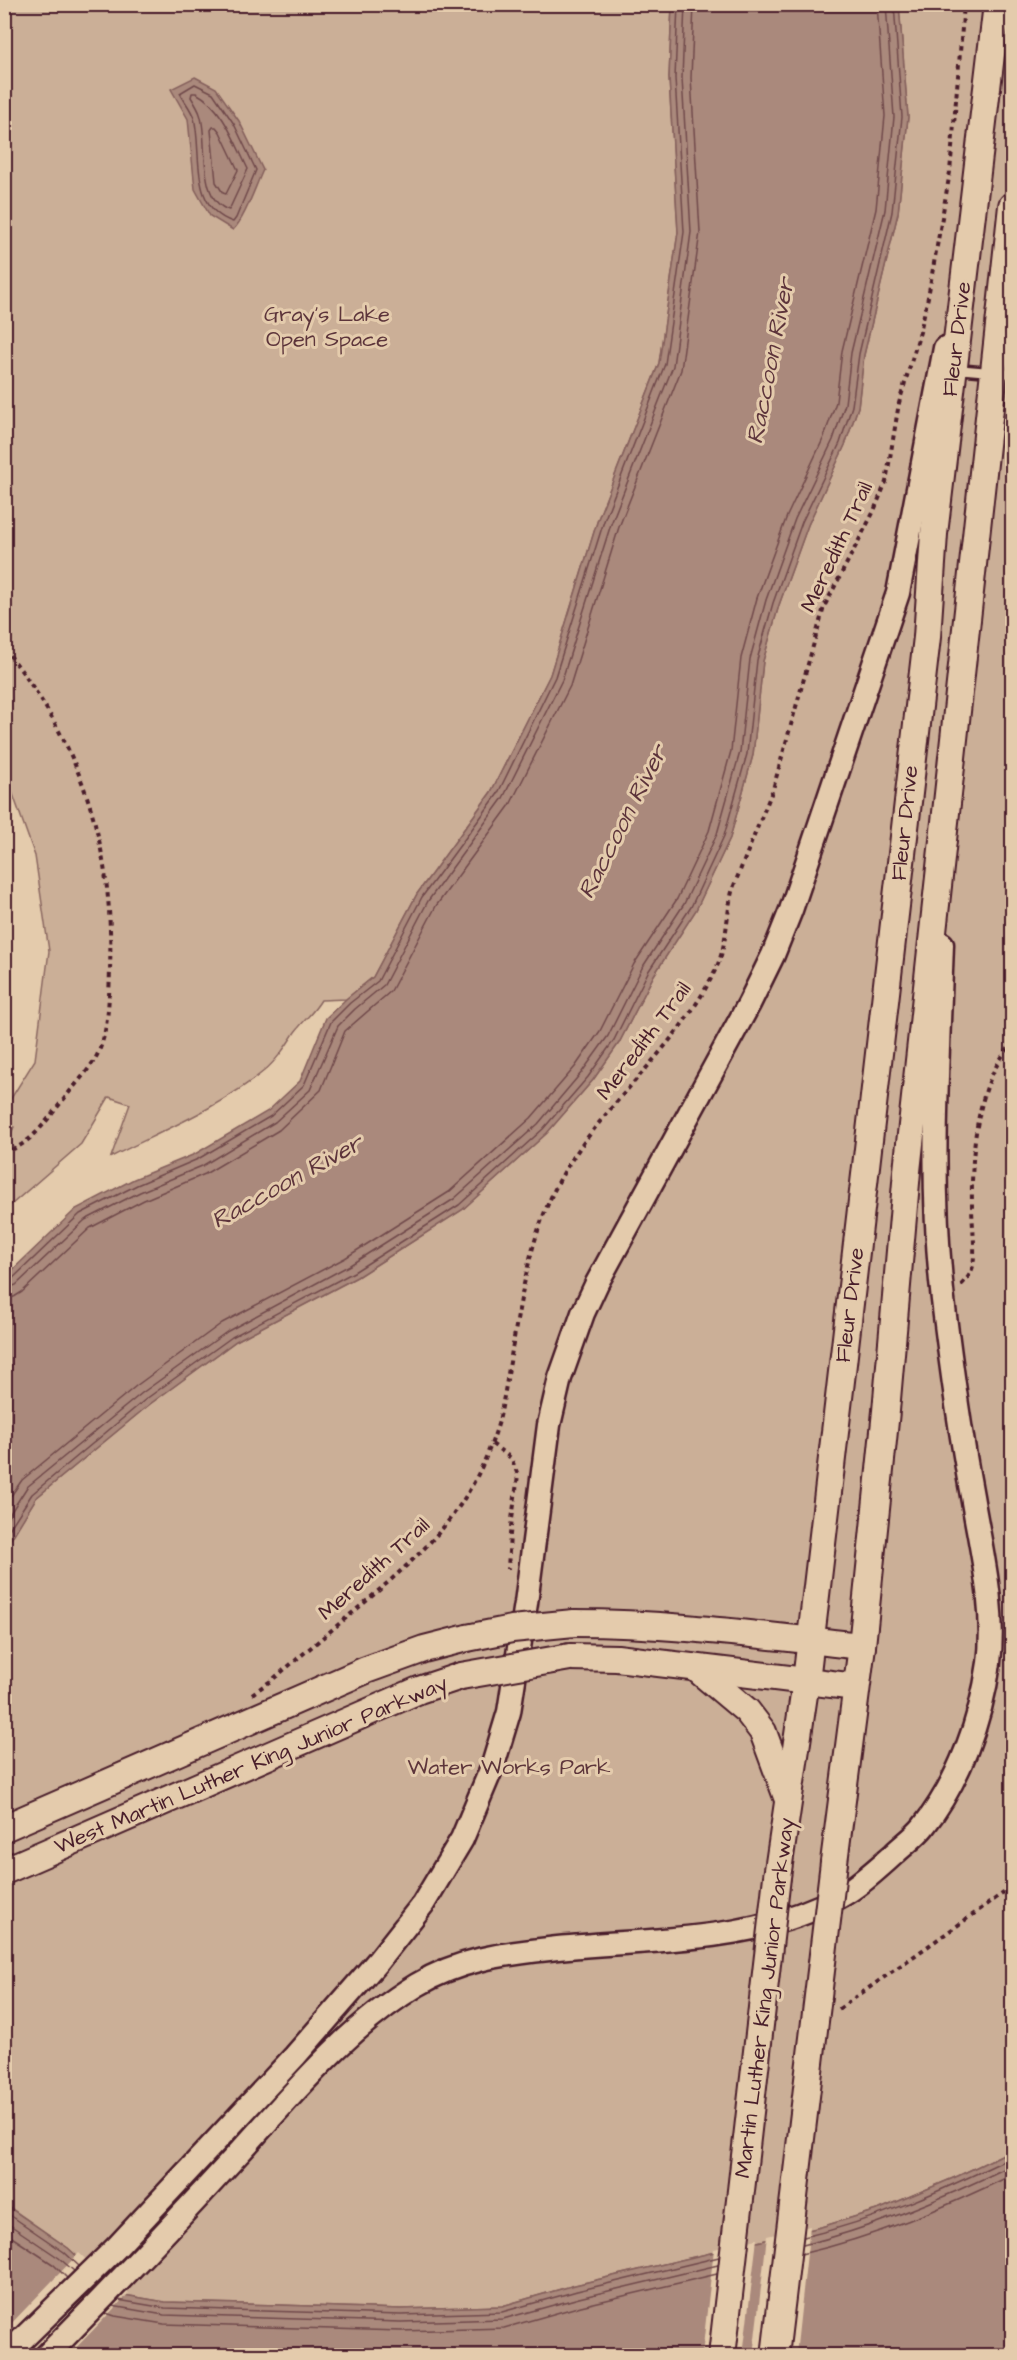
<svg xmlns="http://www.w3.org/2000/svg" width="1017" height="2360" viewBox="0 0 1017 2360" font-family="'Architects Daughter',sans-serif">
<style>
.green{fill:#cbaf97;stroke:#8a6761;stroke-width:1.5}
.water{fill:#aa897b;stroke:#845f5b;stroke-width:1.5}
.pier{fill:#e4cbac}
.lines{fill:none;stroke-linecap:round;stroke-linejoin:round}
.shore{stroke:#70494b;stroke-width:1.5}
.service-casing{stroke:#4a1f2b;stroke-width:13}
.secondary-casing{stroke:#4a1f2b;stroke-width:27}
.primary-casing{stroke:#4a1f2b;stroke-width:30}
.path{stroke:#4a1f2b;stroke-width:4;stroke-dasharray:4.5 4.5;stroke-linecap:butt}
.service{stroke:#e4cbac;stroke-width:8}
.secondary{stroke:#e4cbac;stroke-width:22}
.primary{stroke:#e4cbac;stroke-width:26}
.primary-bridge-casing{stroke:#4a1f2b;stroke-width:30;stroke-linecap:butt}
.primary-bridge{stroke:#e4cbac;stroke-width:26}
.labels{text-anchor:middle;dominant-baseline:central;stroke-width:6;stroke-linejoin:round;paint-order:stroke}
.park-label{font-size:22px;fill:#5d353b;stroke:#e4cbac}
.street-label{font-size:22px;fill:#4a1f2b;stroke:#e4cbac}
.water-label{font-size:24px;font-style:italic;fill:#5d343b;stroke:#e4cbac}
</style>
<rect width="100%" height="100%" fill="#e4cbac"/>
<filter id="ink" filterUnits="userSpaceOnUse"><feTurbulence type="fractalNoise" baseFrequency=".0167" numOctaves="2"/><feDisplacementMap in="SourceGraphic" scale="12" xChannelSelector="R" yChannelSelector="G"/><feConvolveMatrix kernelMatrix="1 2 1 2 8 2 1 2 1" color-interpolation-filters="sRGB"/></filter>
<g filter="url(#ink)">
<!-- green -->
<g class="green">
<path d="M5,5h667l-3,73 9,154 -19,131 -61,156 -48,156 -59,117 -74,102 -44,83 -27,22 -25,1c-7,12 -18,21 -26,32 -9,14 -18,28 -31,39 -45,37 -102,60 -153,86l19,-53 -21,-7 -28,47 -76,66v-65l9,-18 -5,-1 -4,-6v-12l30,-48 14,-109 -14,-95 -30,-84z"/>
<path d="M899,5h113v2145l-54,26 -78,33 -59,18 -246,58 -73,21 -101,3 -122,-4 -114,-3 -47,-8 -50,-46 -63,-44 -1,-655 32,-51 114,-94 86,-63 121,-64 105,-67 85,-77 46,-53 26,-37 35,-68 42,-65 34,-72 23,-83 10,-94 16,-56 29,-80 37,-80 13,-38 6,-52 34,-142 10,-96z"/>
</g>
<!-- water -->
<g class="water">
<path d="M672,5h227l9,112 -10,96 -34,142 -6,52 -13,38 -37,80 -29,80 -16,56 -10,94 -23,83 -34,72 -42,65 -35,68 -26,37 -46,53 -85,77 -105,67 -121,64 -86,63 -114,94 -31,51v-272l71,-68 58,-30 61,-25 73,-43 32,-30 26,-63 20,-19 27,-22 44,-83 74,-102 59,-117 48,-156 61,-156 19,-131 -9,-154z"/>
<path d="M195,77l21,11 23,33 24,49c-8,17 -18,48 -30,60l-23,-14 -15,-27 -7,-70 -17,-30z"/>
<path d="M1012,2150v205h-1007l-1,-151 64,44 50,46 47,8 114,3 122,4 101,-3 73,-21 246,-58 59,-18 78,-33z"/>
</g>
<!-- pier -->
<g class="pier">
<path d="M810,2226l-14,129h-43l14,-119z"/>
<path d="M757,2239l-14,116h-41l12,-106z"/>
<path d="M79,2253l41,38 9,2 -60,62h-65l1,-25z"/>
</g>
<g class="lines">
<!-- shore -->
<g class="shore">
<path d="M195,84l18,9 21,31 22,46 -20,48 -3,4c-45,-15 -30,-69 -39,-104 -3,-9 -10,-17 -14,-25z"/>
<path d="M192,93h4c27,14 39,50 52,76l-19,41c-33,-10 -20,-71 -29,-96 -2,-6 -6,-12 -9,-17z"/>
<path d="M213,127h3l4,5 18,38 -12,24 -3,-1 -7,-11 -5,-52z"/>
<path d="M4,1281l7,-1 69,-66 57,-29 61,-26 73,-43 33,-31 27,-63 19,-19 28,-22 44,-84 75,-102 58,-118 49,-156 61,-157 19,-132 -9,-154 3,-74"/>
<path d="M4,1289l12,-4 69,-65 55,-28 62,-26 73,-44 35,-32 28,-64 17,-17 29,-24 44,-84 75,-103 59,-118 49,-156 62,-158 18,-134 -9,-154 3,-74"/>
<path d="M4,1298l10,-1 8,-5 68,-64 54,-28 61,-26 74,-44 42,-40 24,-59 46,-40 45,-85 74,-101 60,-119 49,-159 62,-157 19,-138 -9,-154 3,-74"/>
<path d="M4,1506l18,-26 114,-94 86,-63 123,-65 104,-66 82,-74 44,-51 25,-36 34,-67 43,-65 32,-68 22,-80 10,-93 16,-60 30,-82 37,-79 12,-35 6,-51 34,-142 9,-93 -8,-112"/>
<path d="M4,1523l23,-36 115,-94 86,-62 122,-66 104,-66 84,-75 44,-52 26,-36 34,-68 42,-64 33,-70 23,-82 10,-93 16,-59 29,-81 38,-79 12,-36 6,-51 34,-143 9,-93 -8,-113"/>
<path d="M4,1537l28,-43 114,-95 86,-62 122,-65 105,-67 84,-76 45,-52 26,-37 34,-68 43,-65 33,-71 23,-82 10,-94 16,-57 29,-81 38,-79 12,-37 7,-52 33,-142 10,-95 -8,-113"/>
<path d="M4,2211l60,41 15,14"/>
<path d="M4,2221l55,37 15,13"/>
<path d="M4,2232l50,33 13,13"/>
<path d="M804,2237c73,-17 141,-48 208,-80"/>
<path d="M803,2245c73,-18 142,-47 209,-80"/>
<path d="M801,2254c74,-17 143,-46 211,-79"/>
<path d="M118,2300l47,8 236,7 101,-3 75,-21 142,-34"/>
<path d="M112,2306l52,9 237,7 102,-3 76,-21 139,-33"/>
<path d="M106,2313l9,3 49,8 237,7 103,-3 77,-22 136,-32"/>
</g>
<!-- service casing -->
<g class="service-casing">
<path id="service" d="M956,369l56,5"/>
</g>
<!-- secondary casing -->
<g class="secondary-casing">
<g id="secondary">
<path d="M5,2356l111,-108 179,-192 83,-95 45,-57 39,-65 31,-74 16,-53 17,-109 23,-178 11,-47 23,-65 14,-30 152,-279 24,-49 18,-45 107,-317 47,-245"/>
<path d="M46,2356c65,-66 129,-133 191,-201 56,-61 109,-127 180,-170 41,-25 85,-31 132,-36 97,-11 202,-4 290,-52 20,-11 38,-28 55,-43 9,-9 21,-17 29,-27 36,-45 58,-107 66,-164 7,-55 -8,-113 -17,-167 -12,-65 -21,-130 -29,-196 -14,-119 -5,-237 -1,-356"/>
</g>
</g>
<!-- primary casing -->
<g class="primary-casing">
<g id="primary">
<path d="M574,1623c96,0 192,13 288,23"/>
<path d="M570,1657l47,1 239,29"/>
<path d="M697,1669l50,42 16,21 24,65"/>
<path d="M4,1828l362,-158 58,-21 43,-11"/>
<path d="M834,1862l28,-216 24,-235 21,-240 105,-965"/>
<path d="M4,1871l415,-181 42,-14"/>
<path d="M777,1877l29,-196 62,-532 59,-512 7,-103 63,-530"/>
</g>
</g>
<!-- path -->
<g class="path">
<path d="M4,648c78,97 110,198 106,322 -1,25 -1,57 -11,81 -7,17 -24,33 -35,48 -17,20 -33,47 -60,53"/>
<path d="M961,1285c6,-6 10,-11 12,-19 3,-19 -1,-41 -1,-60 -1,-52 4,-123 40,-162"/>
<path d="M492,1444l19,14 7,17 -8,59 -2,35"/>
<path d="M252,1694l20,-14c31,-26 61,-51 92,-77 66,-56 109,-96 135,-182 18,-82 22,-176 65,-249 44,-74 118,-127 154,-208 10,-25 8,-51 15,-76l40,-99 51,-182 49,-94 13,-31 13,-79 21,-71 8,-35 22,-125 14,-168"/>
<path d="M839,2009l173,-122"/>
</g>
<!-- service -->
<use href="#service" class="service"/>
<!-- secondary -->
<use href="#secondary" class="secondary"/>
<!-- primary -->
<use href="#primary" class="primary"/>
<!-- primary-bridge casing -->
<g class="primary-bridge-casing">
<g id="primary-bridge">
<path d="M467,1638l45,-9 62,-6"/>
<path d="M461,1676l109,-19"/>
<path d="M722,2356l55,-479"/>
<path d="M775,2356l59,-494"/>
</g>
</g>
<!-- primary-bridge -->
<use href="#primary-bridge" class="primary-bridge"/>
</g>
</g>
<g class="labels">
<!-- park labels -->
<g class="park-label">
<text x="327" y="314">Gray's Lake<tspan x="327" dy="25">Open Space</tspan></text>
<text x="509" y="1767">Water Works Park</text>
</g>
<!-- street labels -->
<g class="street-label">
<text transform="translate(957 339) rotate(-83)">Fleur Drive</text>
<text transform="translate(837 547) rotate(-65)">Meredith Trail</text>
<text transform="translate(905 823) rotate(-84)">Fleur Drive</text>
<text transform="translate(644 1041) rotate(-53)">Meredith Trail</text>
<text transform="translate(850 1305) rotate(-83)">Fleur Drive</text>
<text transform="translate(374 1569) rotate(-42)">Meredith Trail</text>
<text transform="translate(251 1765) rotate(-23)">West Martin Luther King Junior Parkway</text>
<text transform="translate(765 1998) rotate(-83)">Martin Luther King Junior Parkway</text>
</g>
<!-- water labels -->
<g class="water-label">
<text transform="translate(771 361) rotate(-79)">Raccoon River</text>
<text transform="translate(623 822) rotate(-63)">Raccoon River</text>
<text transform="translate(287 1182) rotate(-29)">Raccoon River</text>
</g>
</g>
<!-- margin -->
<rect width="1017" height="2360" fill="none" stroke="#e4cbac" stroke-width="24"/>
<rect x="12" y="12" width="993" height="2336" fill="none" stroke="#4a1f2b" stroke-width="2" filter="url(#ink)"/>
</svg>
